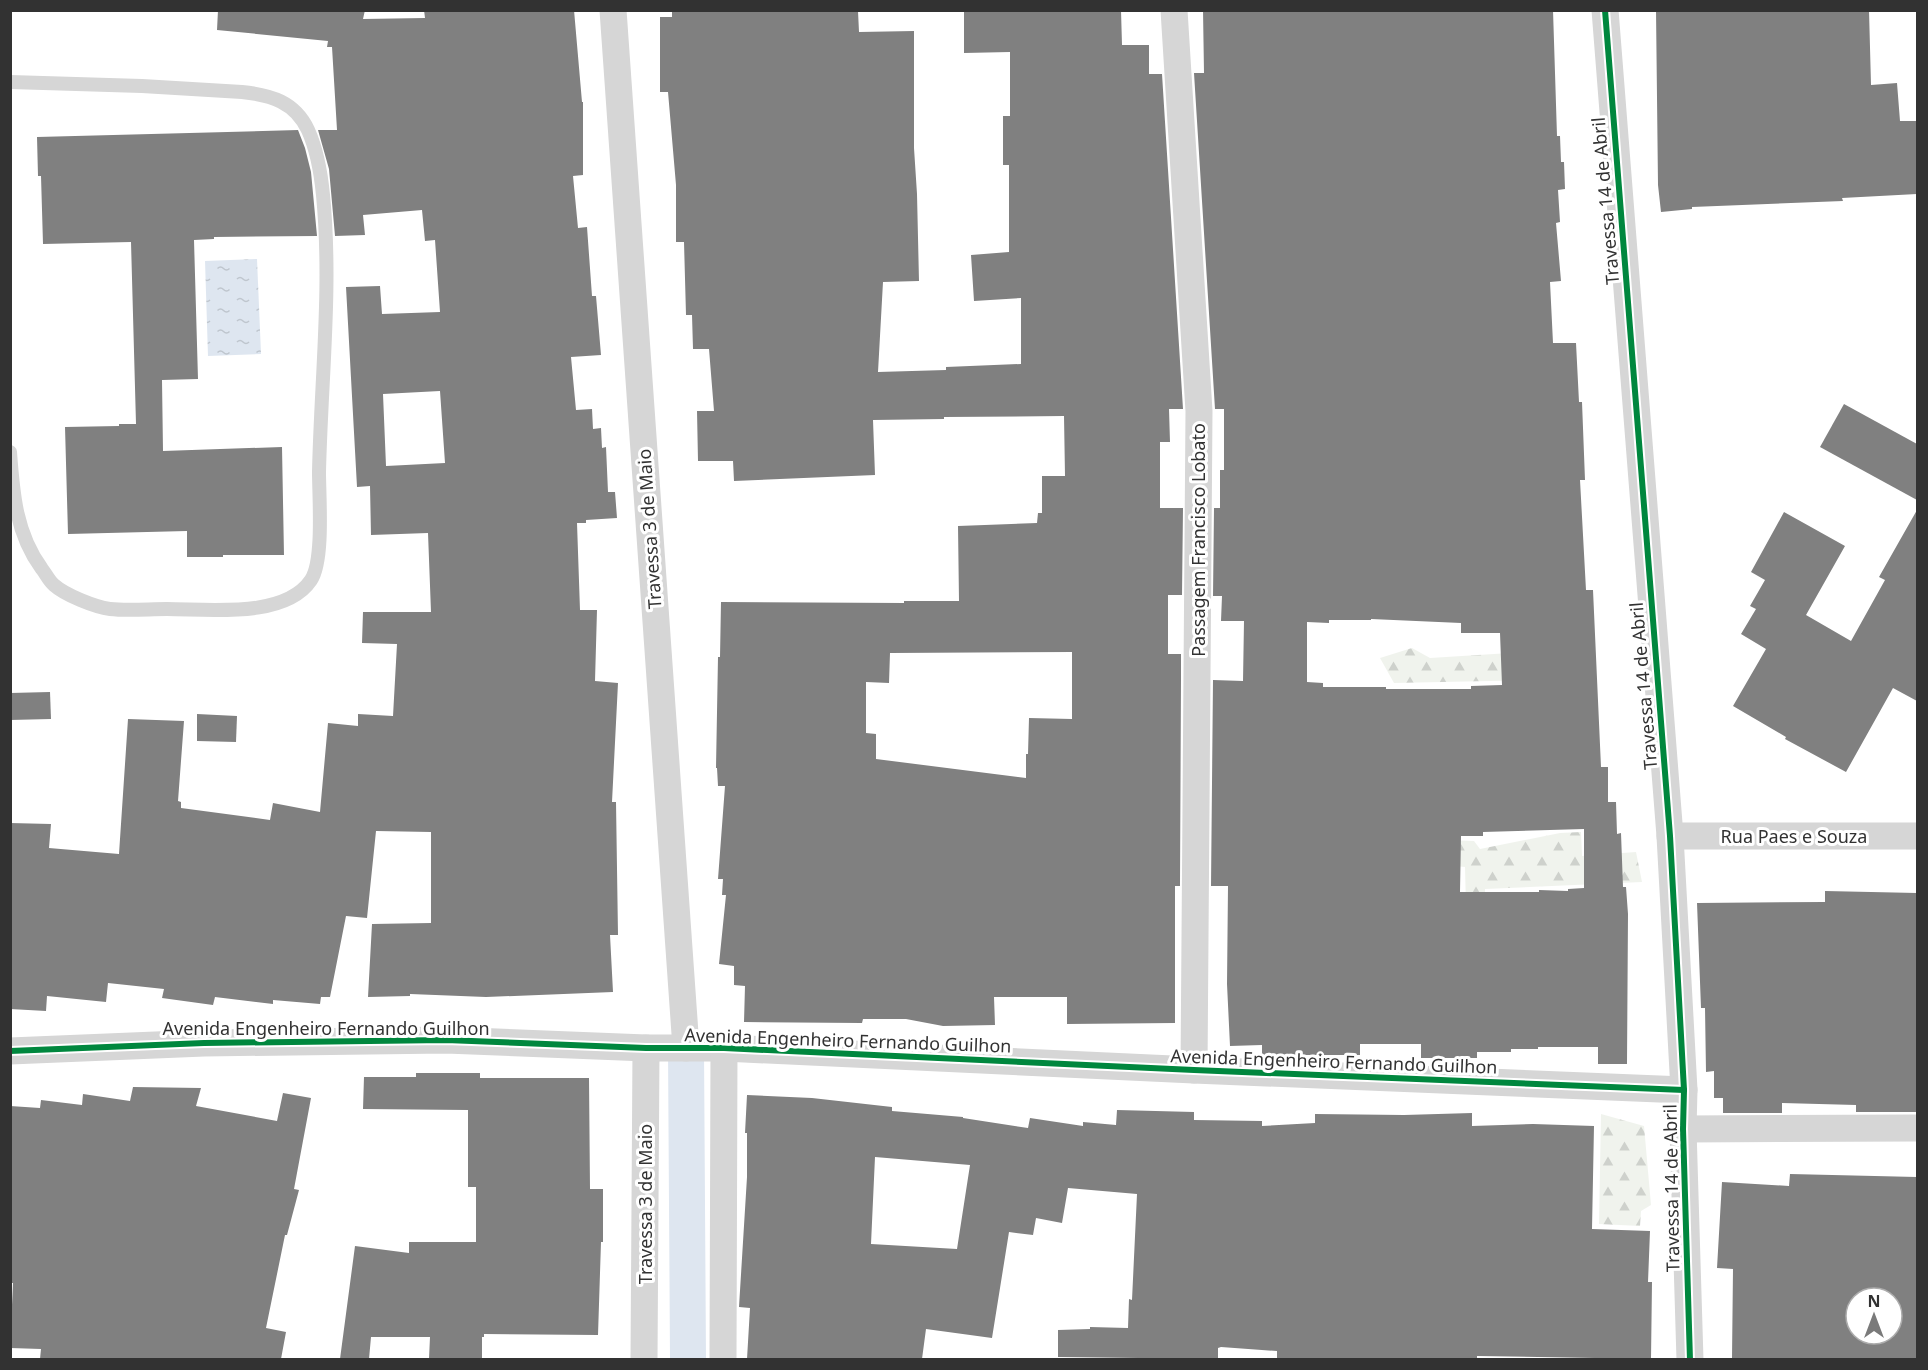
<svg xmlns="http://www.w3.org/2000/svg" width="1928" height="1370" viewBox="0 0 1928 1370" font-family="'Noto Sans',sans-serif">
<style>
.forest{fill:url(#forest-firs)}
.water{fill:url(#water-ripples)}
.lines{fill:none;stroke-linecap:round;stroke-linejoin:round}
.canal{stroke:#dee6f0;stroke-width:36}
.building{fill:#808080;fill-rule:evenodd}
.service{stroke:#d6d6d6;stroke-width:14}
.minor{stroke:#d6d6d6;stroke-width:27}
.cycleway-casing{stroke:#fff;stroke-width:10}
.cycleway{stroke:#00873e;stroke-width:6}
.labels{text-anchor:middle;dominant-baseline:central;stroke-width:6;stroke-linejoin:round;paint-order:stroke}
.street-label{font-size:18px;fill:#323232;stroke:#fff}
</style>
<defs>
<pattern id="forest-firs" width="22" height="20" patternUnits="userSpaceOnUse" patternTransform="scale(1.5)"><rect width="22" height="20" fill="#f0f3ed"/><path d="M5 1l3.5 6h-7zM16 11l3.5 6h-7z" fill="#ced1cc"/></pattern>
<pattern id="water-ripples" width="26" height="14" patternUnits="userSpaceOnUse" patternTransform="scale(1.5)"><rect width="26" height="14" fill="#dee6f0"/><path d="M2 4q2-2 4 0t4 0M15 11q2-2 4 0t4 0" fill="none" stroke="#bfc6ce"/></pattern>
</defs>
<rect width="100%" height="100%" fill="#fff"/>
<!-- forest -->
<g class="forest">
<path d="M1412,648l18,10 157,-10 5,31 -198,4 -14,-25z"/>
<path d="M1581,832l1,24 54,-4 6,30 -157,7 -1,121 -18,-103 -1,-40 -20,-2 -1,-25 30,1 6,8 80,-16z"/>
<path d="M1601,1114l43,12 7,79 -10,6 -1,15 -41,-2z"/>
</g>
<!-- water -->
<path class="water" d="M257,259l4,95 -53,2 -3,-95z"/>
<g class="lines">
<!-- canal -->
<path class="canal" d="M686,1048l2,312"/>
</g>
<!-- building -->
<g class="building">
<path d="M218,10h147l-2,9 62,-1 -1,-8h150l8,92h1v73l-10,1 5,52 9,-1 5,69h4l5,59 -30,2 5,53 16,-1 1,20 8,-1 1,20 4,-1 2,45h7l2,26 -31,2v3h-9l3,87h17l-2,71 23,2 -6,119h4l2,133h-8l3,57 -127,5 -76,-3v2l-42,1 4,-73 59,-1v-91l-55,-1 -9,87 -21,-2 -16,81h-9l-1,7 -47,-4v4l-58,-7 -2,8 -51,-7 2,-9 -56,-6 -2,19 -59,-6 -1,15 -36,-2v-186l41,1 -2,24 70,6 9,-135 56,2 -6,80 3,1v6l89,12 3,-17 47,9 8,-89 30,3v-12l35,2 4,-72 -35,-1 1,-31h68l-3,-79 -57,2 -1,-49 -13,1 -11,-200 34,-1 2,28 58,-2 -5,-72 -10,1 -3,-31 -59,5 2,20 -30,1 -6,-67 -11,-39h19l-5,-83h-5l1,-6 -111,-11zM440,391l5,72 -59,3 -3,-72z"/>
<path d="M672,10l186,1 1,21 55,-1v117l3,46 2,87 -36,1 -5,90 68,-2v-3l75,-3v-66l-47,3 -3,-46 38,-3v-87h-6v-49h7v-64l-46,1v-43h157l1,35h27v29h13l21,335h-14l1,33h-10v66h23l-1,87h-14v59h13v25l-1,207h-5v137l-108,1v-27h-73l1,28 -52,1 -37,-7h-43l-1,4 -118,-1 1,-36 -11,-1v-19l-15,-2 7,-69h-4l1,-16h-5l7,-93h-7l-1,-18h-1l2,-111h2l1,-55 183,1v-2h55l-1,-75 79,-3 1,-10h4v-37h23l-1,-60 -120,1v2l-71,1 2,55 -141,6 -1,-20h-35l-1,-50h17l-5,-62h-16l-1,-34h-6l-2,-73h-8v-57l-8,-93h-8v-75h12zM1072,652v67l-43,-1 -1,36h-2v24l-150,-19v-25l-10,-1v-51l23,1 1,-30z"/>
<path d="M1203,10h350l4,126h3l1,26h3l1,27 -7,1 2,32 -4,1 5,58 -11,1 3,61h23l3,59h3l3,78h-5l6,110h7l8,177h7v35h8l1,32 4,-1 2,54h3l2,27 -1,150h-29v-17h-60v2h-27v3h-34v6h-56v-14h-61v11h-98v-10l-32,1 -3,-62 1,-98h-17l2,-206 30,1 1,-60h-23l1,-25h-9l1,-88h6v-38h4v-61h-9l-21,-336h10zM1371,619l90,4v10h39l2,52 -31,1v3h-85v-2h-63v-4l-16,-1v-60l22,1v-3h42zM1584,829v59l-16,1v2l-29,-1v2h-79l1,-56h22v-4z"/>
<path d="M1656,10h213l2,75 26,-2 3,38h17v73l-75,4 1,3 -151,6v2l-31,3 -3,-27z"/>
<path d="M298,130l7,18 6,24 6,64 -103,1v2l-20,1 4,139 -36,1 1,71 119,-4 2,108h-61v2h-36v-26l-119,3 -3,-107 54,-1v-2h17l-5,-182 -88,2 -2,-68h-3l-1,-39z"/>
<path d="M1844,404l73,40v56l-97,-53z"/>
<path d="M1917,510v191l-24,-13 -47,84 -61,-33 1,-2 -53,-31 33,-57 -25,-15 15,-25 -6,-3 15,-26 -14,-8 33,-60 61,34 -39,69 45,26 34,-61 -6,-3z"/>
<path d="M50,692l1,27 -41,1v-27z"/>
<path d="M197,714l40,2 -1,26 -39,-1z"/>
<path d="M1825,891l92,2v219h-61v-7l-74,-2v10h-59v-15h-9v-27l-8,1 -1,-64h-4l-4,-105 128,-1z"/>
<path d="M416,1073h64v5h109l1,111h13v53h-2l-3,93 -114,-1v3h-2v22h-53l1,-22h-59l-2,22h-29l15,-113 54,7v-11h67v-55h-8v-77l-105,-1 1,-32h52z"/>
<path d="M133,1087l68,1 -5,18 81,15 6,-28 28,5 -17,91 5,1 -12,45h-2l-19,93 20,4 -5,27h-241l1,-10 -31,-1 3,-65h-3v-177l30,2 1,-8 41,5 1,-11 47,7z"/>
<path d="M747,1095l65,3 80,9v4l71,6v1l65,10 2,-10 53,8v-4l33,3 1,-15 77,2v8l68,1v5l53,-3v-9l89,1 68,-2v13l61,-2 61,2 -2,103 58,2 -2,51h4l-1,77 -174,-3v3h-200v-8l-56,-4 -3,1v11l-160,-2v-27l32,-1v-2l38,1 1,-29 3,1 5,-106 -69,-6 -6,35 -26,-5 -3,17 -24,-3 -17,106 -66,-9 -4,30h-175l3,-51 -11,-1 8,-130v-44h-2zM875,1157l95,8 -13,84 -86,-5z"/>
<path d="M1790,1174l127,3v182h-185l1,-90 -16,-1 5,-86 67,4zM1856,1298h36v36h-36z"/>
</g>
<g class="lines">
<!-- service -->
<path class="service" d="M10,82l132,4 100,6c29,3 53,10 66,38 9,20 13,44 15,65 9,92 -2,185 -4,277 0,25 5,89 -8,108 -26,39 -103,29 -144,29 -18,0 -39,2 -57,0 -15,-2 -45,-14 -56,-24 -5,-4 -8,-11 -12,-16 -26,-35 -29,-75 -32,-117"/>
<!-- minor -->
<g class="minor">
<path d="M613,10l73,1038"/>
<path d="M1174,10l25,401 -5,659"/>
<path d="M1605,10l65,826 14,254 -1,39 7,231"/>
<path d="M1670,836h248"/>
<path d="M10,1051l194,-8 242,-3 200,8h78l470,22 490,20"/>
<path d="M1683,1129l235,-1"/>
<path d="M644,1360l2,-312"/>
<path d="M723,1360l1,-312"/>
</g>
<!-- cycleway casing -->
<g class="cycleway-casing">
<g id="cycleway">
<path d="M1605,10l65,826 14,254 -1,39 7,231"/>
<path d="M10,1051l194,-8 242,-3 200,8h78l470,22 490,20"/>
</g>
</g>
<!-- cycleway -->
<use href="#cycleway" class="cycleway"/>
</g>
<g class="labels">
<!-- street labels -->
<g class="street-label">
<text transform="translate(1605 201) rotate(-95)">Travessa 14 de Abril</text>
<text transform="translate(649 529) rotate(-94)">Travessa 3 de Maio</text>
<text transform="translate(1198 540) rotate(-90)">Passagem Francisco Lobato</text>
<text transform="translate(1643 686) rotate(-95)">Travessa 14 de Abril</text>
<text x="1794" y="836">Rua Paes e Souza</text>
<text x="326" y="1028">Avenida Engenheiro Fernando Guilhon</text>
<text transform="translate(848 1040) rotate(2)">Avenida Engenheiro Fernando Guilhon</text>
<text transform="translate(1334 1061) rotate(2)">Avenida Engenheiro Fernando Guilhon</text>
<text transform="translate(1671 1188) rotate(-91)">Travessa 14 de Abril</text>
<text transform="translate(645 1204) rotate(-90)">Travessa 3 de Maio</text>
</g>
</g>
<!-- border -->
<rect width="1928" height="1370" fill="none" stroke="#323232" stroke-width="24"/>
<!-- north arrow -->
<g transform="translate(1874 1316)"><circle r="28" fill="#ffffff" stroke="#adadad" stroke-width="1.5"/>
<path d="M0-4.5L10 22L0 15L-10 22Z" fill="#7a7a7a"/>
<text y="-9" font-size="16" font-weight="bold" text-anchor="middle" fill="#323232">N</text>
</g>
</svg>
